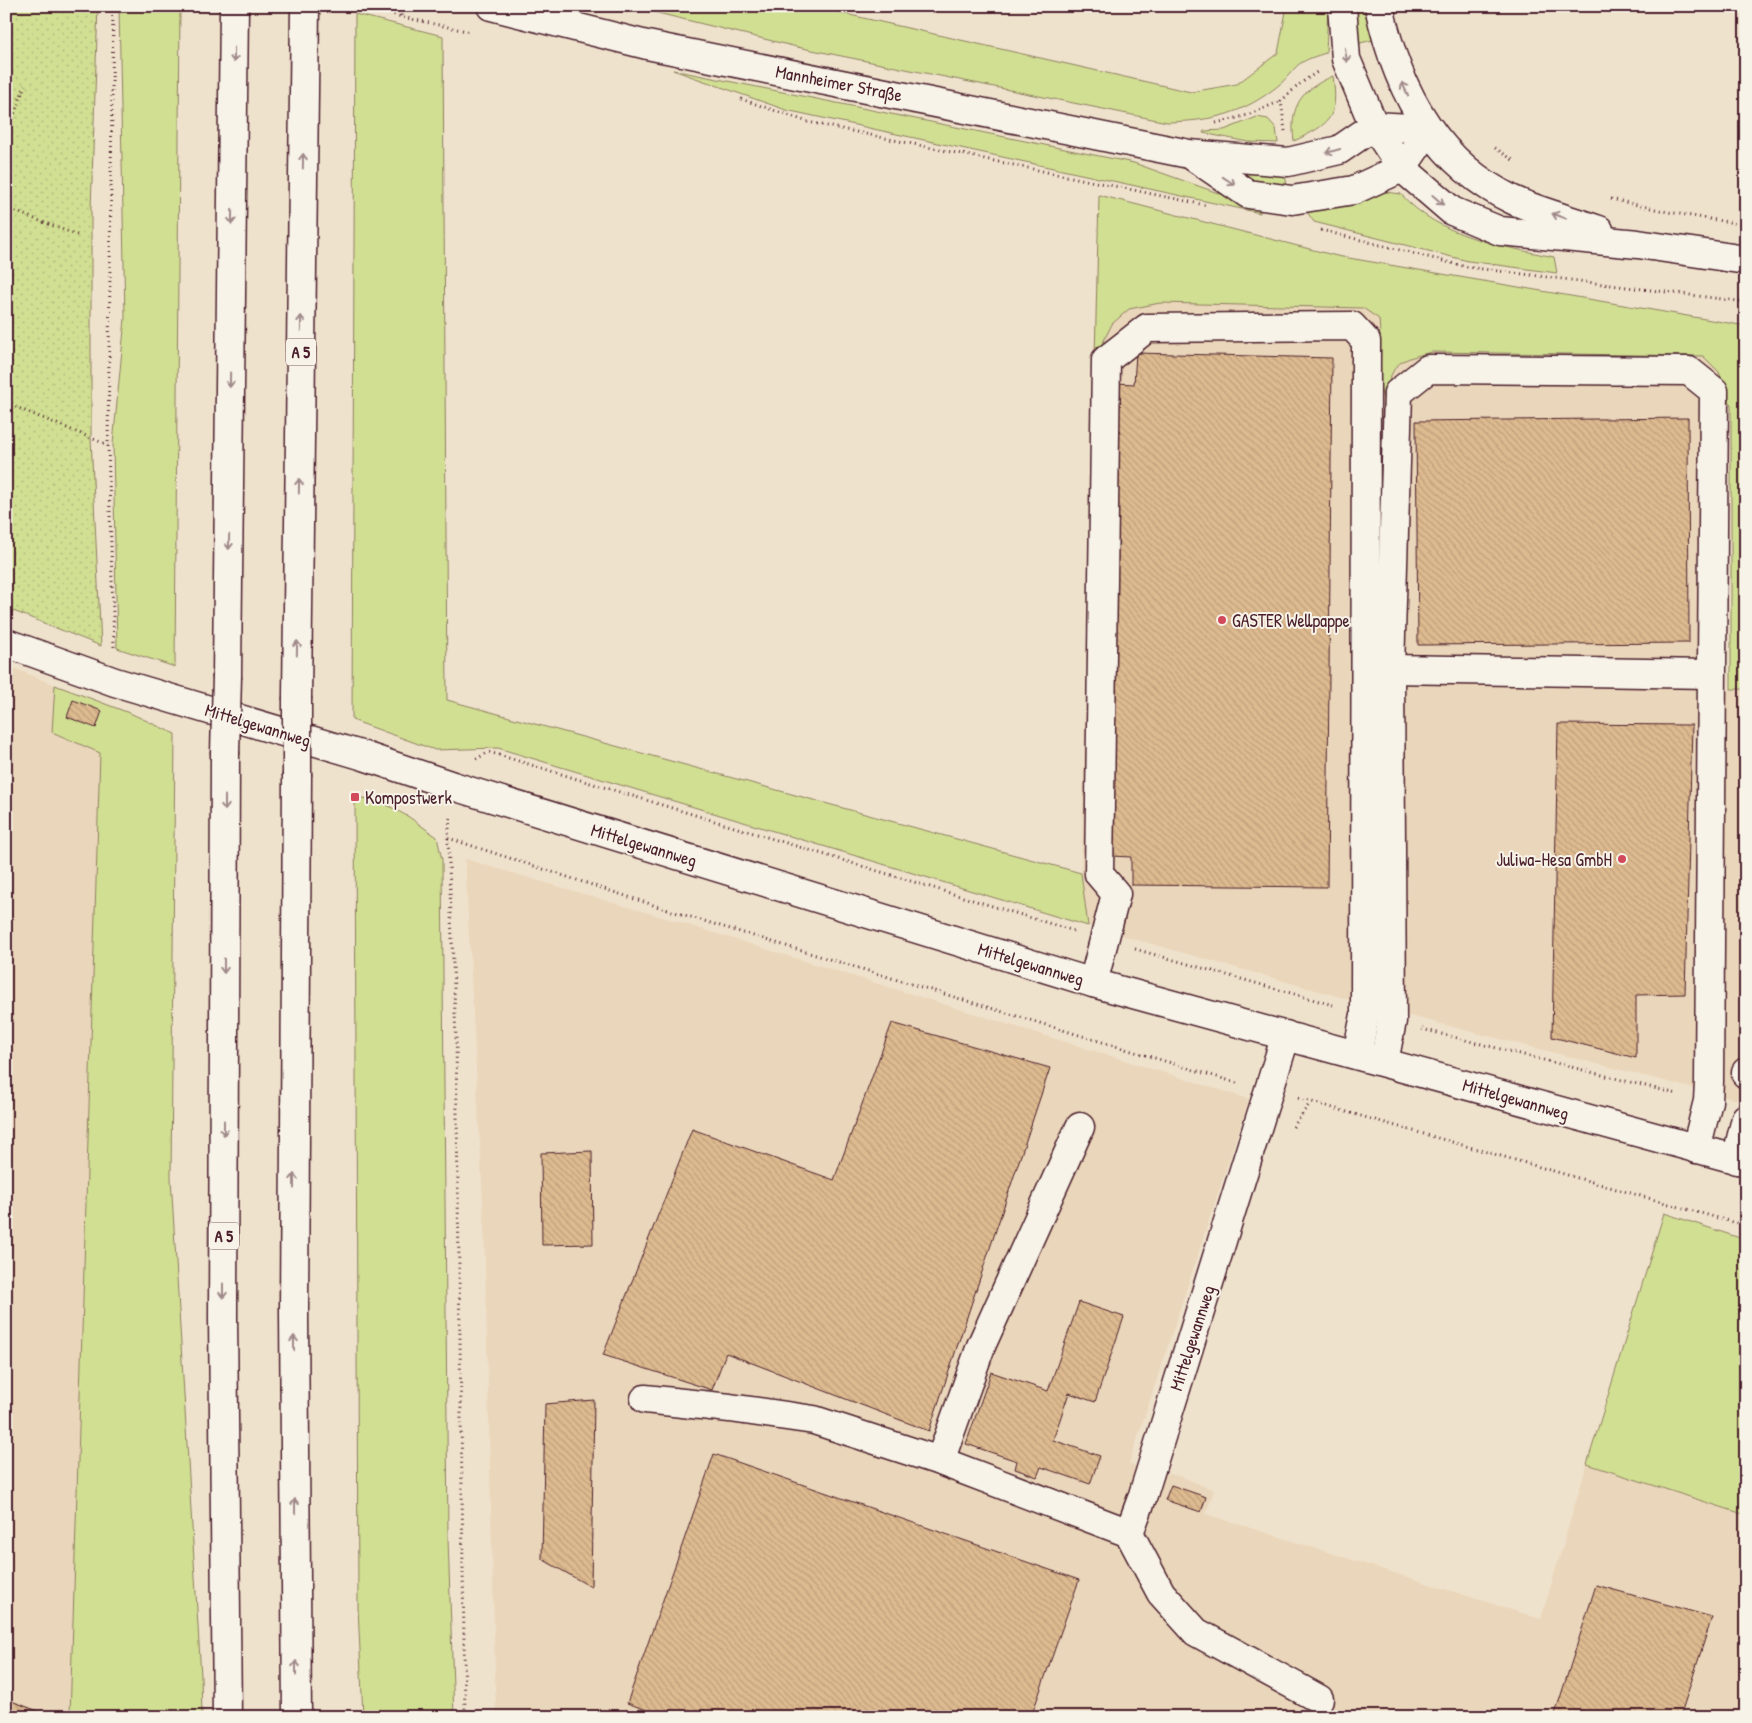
<svg xmlns="http://www.w3.org/2000/svg" width="1752" height="1723" viewBox="0 0 1752 1723" font-family="'Patrick Hand',sans-serif">
<style>
.built{fill:#ead6ba}
.grass{fill:#d1df93;stroke:#8e7f5f}
.garden{fill:url(#garden-dots);stroke:#8e7f5f}
.building{fill:url(#building-back-hatch);stroke:#4a1f2b}
.lines{fill:none;stroke-linecap:round;stroke-linejoin:round}
.minor-casing{stroke:#4a1f2b;stroke-width:31}
.major-casing{stroke:#4a1f2b;stroke-width:31}
.highway-casing{stroke:#4a1f2b;stroke-width:31}
.path{stroke:#4a1f2b;stroke-width:3;stroke-dasharray:1 4;stroke-linecap:butt}
.minor{stroke:#f7f3e8;stroke-width:28}
.major{stroke:#f7f3e8;stroke-width:28}
.highway{stroke:#f7f3e8;stroke-width:28}
.highway-bridge-casing{stroke:#4a1f2b;stroke-width:31;stroke-linecap:butt}
.highway-bridge{stroke:#f7f3e8;stroke-width:28}
.oneway{stroke:#a0898a}
.poi-dot{fill:#d1495b;stroke:#f7f3e8;stroke-width:2}
.labels{text-anchor:middle;dominant-baseline:central;stroke-width:4;stroke-linejoin:round;paint-order:stroke}
.shield{fill:#f7f3e8;stroke:#7e5f64;stroke-width:1}
.shield-label{font-size:16px;font-weight:bold;fill:#4a1f2b}
.street-label{font-size:18px;fill:#4a1f2b;stroke:#f7f3e8}
.poi-label{font-size:18px;fill:#4a1f2b;stroke:#f7f3e8;text-anchor:start}
</style>
<defs>
<pattern id="garden-dots" width="8" height="8" patternUnits="userSpaceOnUse" patternTransform="scale(1.25)"><rect width="8" height="8" fill="#d1df93"/><path d="M2 2h.1M6 6h.1" fill="none" stroke="#b5bf7f" stroke-width="1.8" stroke-linecap="round"/></pattern>
<pattern id="building-back-hatch" width="6" height="6" patternUnits="userSpaceOnUse" patternTransform="scale(1.25)"><rect width="6" height="6" fill="#ddba8f"/><path d="M-1 5l2 2M0 0l6 6M5-1l2 2" fill="none" stroke="#bf9f7c"/></pattern>
</defs>
<rect width="100%" height="100%" fill="#efe2cd"/>
<filter id="ink" filterUnits="userSpaceOnUse"><feTurbulence type="fractalNoise" baseFrequency=".02" numOctaves="2"/><feDisplacementMap in="SourceGraphic" scale="10" xChannelSelector="R" yChannelSelector="G"/><feConvolveMatrix kernelMatrix="1 2 1 2 8 2 1 2 1" color-interpolation-filters="sRGB"/></filter>
<g filter="url(#ink)">
<!-- built -->
<g class="built">
<path d="M1097,241l629,98 -4,350h24v413l-367,-94 -291,-82 -7,-53z"/>
<path d="M6,665l49,20 -3,47 48,21 -30,964h-64z"/>
<path d="M465,859l214,63 570,177 -120,365 53,13 32,13 -8,24 335,105 46,-155 159,51v202h-1250l-12,-496z"/>
</g>
<!-- grass -->
<g class="grass">
<path d="M119,6h61l-5,661 -58,-19 -4,-204 12,-126z"/>
<path d="M629,6h181l381,86 46,-8 41,-31 9,-47h41l-2,47c-10,3 -20,6 -28,12 -7,6 -12,15 -19,20 -36,29 -66,36 -112,37l-370,-75z"/>
<path d="M1350,6h13l10,34 -17,4z"/>
<path d="M355,14l88,22 4,664 634,173 7,53 -590,-178 -63,2 -83,-30z"/>
<path d="M673,70l461,93 126,45v5l-474,-103z"/>
<path d="M1333,76c6,42 -3,48 -39,65 -5,-35 7,-51 39,-65z"/>
<path d="M1257,117l11,2 8,9 2,15 -30,-1 -45,-9 1,-2 20,-1z"/>
<path d="M1230,170l55,5 3,15 -34,-5z"/>
<path d="M1371,190l30,4c37,43 101,52 153,63l3,16 -89,-12 -154,-39 -7,-10z"/>
<path d="M1099,195l238,61 409,70v363h-15v-284l-12,-33 -16,-16 -271,-4c-38,9 -39,11 -48,49 -10,-25 -2,-55 -5,-82l-16,-11 -203,-5 -31,6 -17,15 -17,35z"/>
<path d="M55,685l77,29 43,20 -4,444 30,498 1,41h-132l30,-964 -48,-21z"/>
<path d="M355,797l23,3 31,17 28,20 5,23 6,678 6,179h-91l-5,-110z"/>
<path d="M1664,1213l82,27v275l-159,-51z"/>
</g>
<!-- garden -->
<path class="garden" d="M6,6h92l-7,203v229l10,208 -95,-38z"/>
<!-- building -->
<g class="building">
<path d="M1136,353l196,5 -5,529 -196,-2v-28l-20,-1 5,-473 18,1z"/>
<path d="M1688,418l1,225 -271,2 -2,-224z"/>
<path d="M73,700l29,11 -6,17 -29,-11z"/>
<path d="M1558,724l134,1 -7,269 -49,1v63l-84,-21z"/>
<path d="M892,1023l158,45 -121,363 -203,-78 -14,37 -109,-35 89,-226 142,51z"/>
<path d="M592,1151l1,93 -51,1 -1,-92z"/>
<path d="M1079,1302l45,15 -29,85 -26,-9 -16,47 47,16 -10,28 -49,-17 -4,10 -22,-8 2,-8 -51,-17 25,-72 57,19z"/>
<path d="M594,1400l-3,187 -49,-28 3,-155z"/>
<path d="M714,1454l365,126 -48,137h-365l-39,-14z"/>
<path d="M1171,1485l35,12 -5,15 -36,-12z"/>
<path d="M1596,1585l116,32 -32,100h-126z"/>
<path d="M6,1699l32,12 -2,6h-30z"/>
</g>
<g class="lines">
<!-- minor casing -->
<g class="minor-casing">
<g id="minor">
<path d="M491,6l156,39 542,109 99,8 51,-12 35,-24 55,3"/>
<path d="M1191,155l57,39 44,6 62,-10 48,-22 27,-39"/>
<path d="M6,643l109,39 249,74 89,30 640,197 653,179"/>
<path d="M1390,669l321,5"/>
<path d="M1093,983l23,-89 -17,-20 7,-514 41,-32 205,-2 14,15 -1,674 -8,39"/>
<path d="M1384,1062l8,-41 -2,-352 8,-276 30,-24 261,2 25,20 -5,691 -1,19 -12,48"/>
<path d="M1746,1072v2"/>
<path d="M1736,1160l10,-42"/>
<path d="M645,1399l85,9 84,12 126,41 189,72 13,-35 144,-463"/>
<path d="M940,1461l41,-115 99,-219"/>
<path d="M1129,1533l32,60 35,39 123,67"/>
</g>
</g>
<!-- major casing -->
<g class="major-casing">
<g id="major">
<path d="M1342,6l4,53 28,67 28,42 50,43 48,20 138,13 108,16"/>
<path d="M1379,6c17,81 55,156 134,194 27,12 58,20 86,30"/>
</g>
</g>
<!-- highway casing -->
<g class="highway-casing">
<g id="highway">
<path d="M227,676l7,-670"/>
<path d="M297,697l8,-691"/>
<path d="M225,754l-2,563 4,400"/>
<path d="M297,776l-3,536 3,405"/>
</g>
</g>
<!-- path -->
<g class="path">
<path d="M113,6l-5,439 6,203"/>
<path d="M365,6l37,11 69,15"/>
<path d="M396,6l6,11"/>
<path d="M741,99l67,23 397,83"/>
<path d="M1216,123l29,-7 36,-15"/>
<path d="M1285,131l-4,-30 20,-18 16,-11"/>
<path d="M6,137l19,-52"/>
<path d="M1495,148l18,12"/>
<path d="M1611,199l57,13 78,13"/>
<path d="M6,208l71,27"/>
<path d="M1321,230l146,37 279,35"/>
<path d="M6,403l102,42"/>
<path d="M476,759l13,-7 585,179"/>
<path d="M450,818l-2,20 8,201 9,678"/>
<path d="M448,838l233,76 556,169"/>
<path d="M1135,949l198,56"/>
<path d="M1422,1029l255,65"/>
<path d="M1298,1098l448,128"/>
<path d="M1293,1127l17,-24"/>
</g>
<!-- minor -->
<use href="#minor" class="minor"/>
<!-- major -->
<use href="#major" class="major"/>
<!-- highway -->
<use href="#highway" class="highway"/>
<!-- highway-bridge casing -->
<g class="highway-bridge-casing">
<g id="highway-bridge">
<path d="M225,754l2,-78"/>
<path d="M297,776v-79"/>
</g>
</g>
<!-- highway-bridge -->
<use href="#highway-bridge" class="highway-bridge"/>
</g>
<!-- one-way arrows -->
<defs><path id="oneway-shaft" d="M-6 0H5M1.5-3L5.5 0L1.5 3" fill="none" stroke-width="1.6" stroke-linecap="round" stroke-linejoin="round" transform="scale(1.25)"/></defs>
<g class="oneway">
<use href="#oneway-shaft" transform="translate(234 55) rotate(91)"/>
<use href="#oneway-shaft" transform="translate(1346 55) rotate(81)"/>
<use href="#oneway-shaft" transform="translate(1405 89) rotate(-115)"/>
<use href="#oneway-shaft" transform="translate(1333 151) rotate(164)"/>
<use href="#oneway-shaft" transform="translate(303 161) rotate(-89)"/>
<use href="#oneway-shaft" transform="translate(1229 181) rotate(34)"/>
<use href="#oneway-shaft" transform="translate(1438 200) rotate(41)"/>
<use href="#oneway-shaft" transform="translate(1559 216) rotate(-160)"/>
<use href="#oneway-shaft" transform="translate(232 217) rotate(91)"/>
<use href="#oneway-shaft" transform="translate(301 323) rotate(-89)"/>
<use href="#oneway-shaft" transform="translate(230 380) rotate(91)"/>
<use href="#oneway-shaft" transform="translate(299 486) rotate(-89)"/>
<use href="#oneway-shaft" transform="translate(229 542) rotate(91)"/>
<use href="#oneway-shaft" transform="translate(297 648) rotate(-89)"/>
<use href="#oneway-shaft" transform="translate(225 803) rotate(90)"/>
<use href="#oneway-shaft" transform="translate(224 966) rotate(90)"/>
<use href="#oneway-shaft" transform="translate(224 1128) rotate(90)"/>
<use href="#oneway-shaft" transform="translate(294 1181) rotate(-90)"/>
<use href="#oneway-shaft" transform="translate(223 1291) rotate(90)"/>
<use href="#oneway-shaft" transform="translate(294 1343) rotate(-90)"/>
<use href="#oneway-shaft" transform="translate(295 1506) rotate(-90)"/>
<use href="#oneway-shaft" transform="translate(296 1668) rotate(-90)"/>
</g>
</g>
<!-- markers -->
<g class="poi-dot">
<circle cx="1222" cy="620" r="5"/>
<rect x="350" y="792" width="10" height="10" rx="2.5"/>
<circle cx="1622" cy="859" r="5"/>
</g>
<g class="labels">
<!-- shield labels -->
<g class="shield">
<rect x="286" y="338.5" width="30" height="27" rx="4"/>
<rect x="209" y="1222.5" width="30" height="27" rx="4"/>
</g>
<g class="shield-label">
<text x="301" y="352">A 5</text>
<text x="224" y="1236">A 5</text>
</g>
<!-- street labels -->
<g class="street-label">
<text transform="translate(839 83) rotate(11)">Mannheimer Straße</text>
<text transform="translate(258 725) rotate(17)">Mittelgewannweg</text>
<text transform="translate(644 845) rotate(17)">Mittelgewannweg</text>
<text transform="translate(1031 964) rotate(17)">Mittelgewannweg</text>
<text transform="translate(1516 1099) rotate(16)">Mittelgewannweg</text>
<text transform="translate(1192 1338) rotate(-72)">Mittelgewannweg</text>
</g>
<!-- poi labels -->
<g class="poi-label">
<text x="1232" y="620">GASTER Wellpappe</text>
<text x="365" y="797">Kompostwerk</text>
<text x="1612" y="859" text-anchor="end">Juliwa-Hesa GmbH</text>
</g>
</g>
<!-- margin -->
<rect width="1752" height="1723" fill="none" stroke="#f7f3e8" stroke-width="25"/>
<rect x="12" y="12" width="1727" height="1698" fill="none" stroke="#4a1f2b" stroke-width="2" filter="url(#ink)"/>
</svg>
